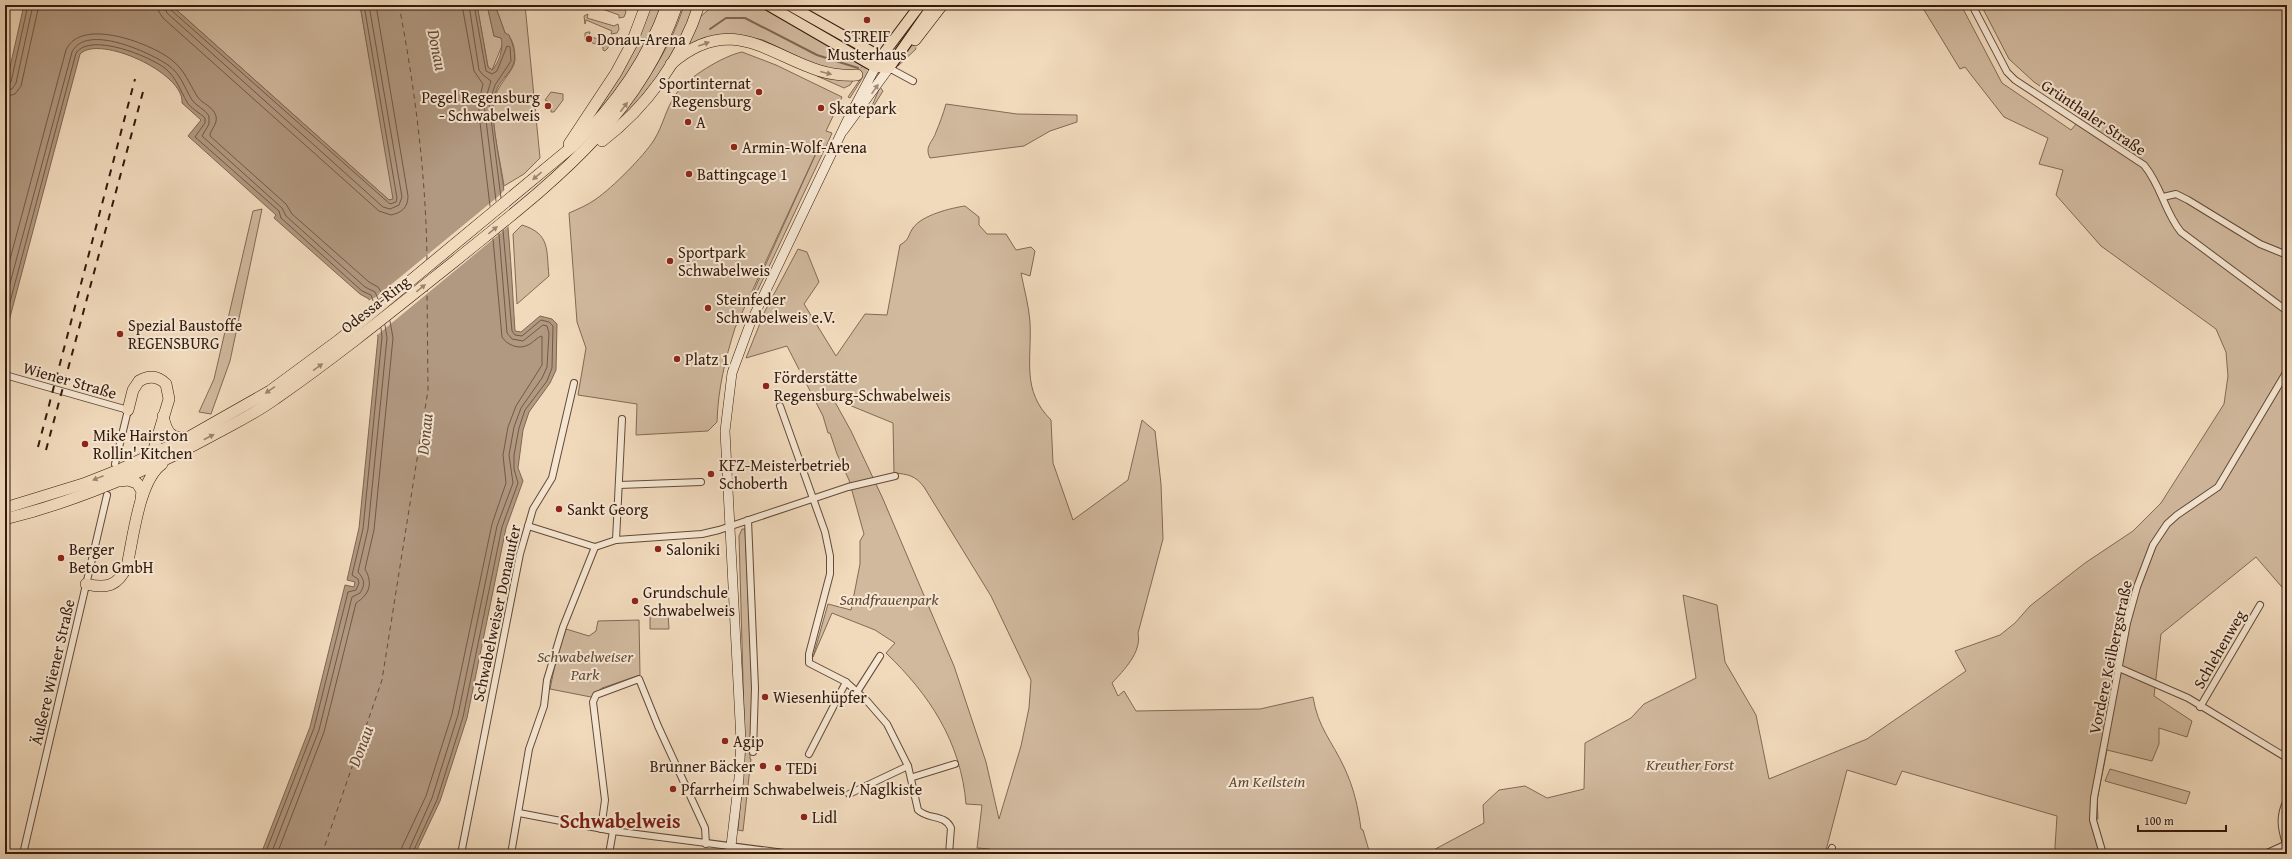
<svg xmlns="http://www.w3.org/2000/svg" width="2292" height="859" viewBox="0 0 2292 859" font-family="'Gentium Book Plus',serif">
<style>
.green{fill:#d1b99e;stroke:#826955;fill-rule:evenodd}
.water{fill:#b19880;stroke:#7f6552}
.pier{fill:#f1dabc}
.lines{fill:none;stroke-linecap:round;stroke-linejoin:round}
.shore{stroke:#725846;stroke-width:1}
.stream{stroke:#7f6552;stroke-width:2}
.ferry{stroke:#664c3a;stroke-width:1;stroke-dasharray:5 4;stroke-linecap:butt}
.highway-tunnel{stroke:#cbb399;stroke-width:11;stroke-dasharray:11 5.5;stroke-linecap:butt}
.street-casing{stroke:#634938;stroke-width:8}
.secondary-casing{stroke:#34190c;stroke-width:10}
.primary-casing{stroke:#34190c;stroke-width:12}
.highway-casing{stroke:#34190c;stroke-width:12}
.street{stroke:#f6e7d3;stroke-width:6}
.secondary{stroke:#f6e7d3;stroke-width:9}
.primary{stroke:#f1dabc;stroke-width:10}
.highway{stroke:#f1dabc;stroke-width:11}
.rail{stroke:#34190c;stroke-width:2;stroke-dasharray:7 7;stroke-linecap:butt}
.oneway{fill:#9c836d}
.oneway2{fill:#9f8a79}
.poi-dot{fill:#8f2418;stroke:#f6e7d3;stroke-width:1.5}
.labels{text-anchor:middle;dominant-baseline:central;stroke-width:4;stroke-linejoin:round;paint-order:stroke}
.poi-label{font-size:16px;fill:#34190c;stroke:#f6e7d3;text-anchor:start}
.street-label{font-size:16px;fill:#34190c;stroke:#f6e7d3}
.park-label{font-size:16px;font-style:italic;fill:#634938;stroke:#f6e7d3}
.water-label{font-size:17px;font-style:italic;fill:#664c3a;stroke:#f6e7d3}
.district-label{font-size:20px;font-weight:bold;fill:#7a1f14;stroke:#f6e7d3}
</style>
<rect width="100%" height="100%" fill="#f1dabc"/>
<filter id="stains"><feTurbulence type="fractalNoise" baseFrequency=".005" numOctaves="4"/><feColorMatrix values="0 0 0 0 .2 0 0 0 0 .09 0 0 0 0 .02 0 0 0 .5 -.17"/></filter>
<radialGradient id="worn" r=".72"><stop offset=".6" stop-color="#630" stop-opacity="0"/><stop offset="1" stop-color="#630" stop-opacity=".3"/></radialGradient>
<!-- green -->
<g class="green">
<path d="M171,5h189l34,194 -5,1z"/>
<path d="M477,5h10l7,31 8,2 1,5 -11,27 -4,-3z"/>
<path d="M495,5h30l15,153 -16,16 -20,12c-3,-22 -13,-62 -11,-83 2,-16 22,-33 22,-43 0,-9 -1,-22 -10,-27z"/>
<path d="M591,5h12l18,5 2,-4 3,6 -2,5 -5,1v-3z"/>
<path d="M650,5h11l-9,28 -25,44 -43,55 33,-51z"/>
<path d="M684,5h13l-13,31 -35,54 -46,47c33,-39 66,-83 81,-132z"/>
<path d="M714,5h44l105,61 -4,5 -35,-2 -61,-29 -19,-4 -64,19 20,-38z"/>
<path d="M774,5h5l90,49 -1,2z"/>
<path d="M1921,5h40l41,78 69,47 13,-15 -50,-33 -25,-23 -28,-54h306v588l-31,-36 -95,77 -7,62 38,25 -5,16 -28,-9v16l-7,17 -45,-11 -10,50 1,19 -6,-1 9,36h-44l-2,-7 2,-31 -155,-45 -6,14 -49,-15 -22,84h-399l58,-31 -1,-18 16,-15 26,-4 22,12 37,-9 1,-46 46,-25 13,-14 52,-26 -13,-83 34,10 8,57 31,53 13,64 98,-40 99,-68 -11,-20 45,-16 15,-12 15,-17 55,-43 48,-32 28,-28 63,-99 4,-28 -2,-24 -10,-23 -115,-83 -45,-51 7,-25 -24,-6 9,-26 -44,-21 -39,-50 -5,2z"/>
<path d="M588,14l-1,4 27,8 4,-2 1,5 -2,4 -6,1 1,-3 -26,-11 -1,4 -1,-8z"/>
<path d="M588,32h2l-1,4 17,6 1,-3 2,1 -1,8 -3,3 -2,-1v-3l-18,-7v-7z"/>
<path d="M914,38l2,11 -18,17 1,-7z"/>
<path d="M742,52l34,13 66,32 -16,34 6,2 -3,7 -64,135 -10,21 -4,1 72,-159 -88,190c-10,32 -17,61 -18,94l-9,9 -72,4 1,-31 -59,-9 8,-47 -9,-26 -8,-109c9,-4 19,-8 27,-14 16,-11 48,-43 58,-59 9,-14 12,-32 22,-46 12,-17 47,-38 66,-42z"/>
<path d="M817,76l18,3h19l-4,6 -6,3z"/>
<path d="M863,77l-13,21 -2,-1 13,-19z"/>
<path d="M880,87l3,4 -10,16 -1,-1z"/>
<path d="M551,92l12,2v6l-9,12h-3v-9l-6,-3z"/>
<path d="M946,104l71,10 60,1v7l-27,9 -26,15 -94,12c-6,-12 3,-16 6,-26 4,-9 7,-18 10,-28z"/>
<path d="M965,206l14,11v8l8,9h19l10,16 15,-3 4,4 -5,25 -9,-3c3,16 8,33 9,49 2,38 -9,68 21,98l2,43 20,57 55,-40 14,-60 13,11 6,53 2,55 -25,94c4,19 -14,37 -26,50l6,13 6,-5 12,20 124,-2 53,-12c5,31 19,44 31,70 10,21 14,40 17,62l2,1 7,24h-380v-5l-13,-1 5,-43 -16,-1c-5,-62 -37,-110 -80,-151l9,-10 -20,-13 -43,-17 -19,44 15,-53 23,6 9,-46v-23l4,-7 -15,-54 -12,-26 -7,-21h-2l-5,-17 -36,-70 -41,12 19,-47 33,-62 9,3 12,30 -15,22 32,52 29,-42 22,1 13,-70c10,-6 7,-8 13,-17 9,-13 38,-20 52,-22zM830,393l19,12 44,18 1,50c14,1 22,3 30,14l67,109 40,84 -2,28 -8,38 -22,73 -13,-57 -32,-96 -71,-167 -32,-68z"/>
<path d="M262,209l-32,152 -19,53 -12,-2 15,-33 39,-168z"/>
<path d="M522,225c29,9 24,25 27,51l-32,28 -4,-70z"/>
<path d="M742,529h3l7,158 -2,72h1l-8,72 -5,-1 7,-79 -6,-215z"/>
<path d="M668,614l1,15h-19v-14z"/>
<path d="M639,620l1,55 -38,13 -11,9 -41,-8 7,-34 9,-26 23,7 7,-5 2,-10z"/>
<path d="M2110,769l80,23 -4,12 -81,-23z"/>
</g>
<!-- water -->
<path class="water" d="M24,5h147l218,195 4,-1 -33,-194h117l11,62 4,3c7,-7 12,-23 9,-32l-7,-2 -7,-31h8l10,28 4,2c18,41 -13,35 -16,69 -1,23 8,63 11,87 6,46 8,93 11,140l6,1 19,-16 12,3 5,5 -1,46 -6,13 -21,29 -6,18 -5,38 5,13 -17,47 -39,190 -27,83 -25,53h-154l49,-127 35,-142 9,2 1,-5 -8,-2 12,-52 19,-191 -9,-38 -9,-5 -86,-76 2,-3 -88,-79 13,-16 -19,-17c3,-30 -83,-69 -102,-49l-75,282v-247z"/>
<!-- pier -->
<path class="pier" d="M506,188l3,38 -133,110 -8,-35 8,-4 124,-102z"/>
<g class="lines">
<!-- shore -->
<g class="shore">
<path d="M158,5l1,7 4,6 216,193 12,4c10,-2 17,-7 17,-19l-32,-191"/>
<path d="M164,5l3,8 216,194 7,2 9,-4 3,-8 -33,-192"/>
<path d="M169,5l2,5 219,194 6,-2 1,-4 -33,-193"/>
<path d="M462,5l12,66 9,13 -4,17v13l11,92"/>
<path d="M469,5l10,65 4,5 8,6 -7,23 12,97"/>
<path d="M474,5l12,66 6,3 5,-3 10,-25 3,1 1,14 -16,24 -6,18 12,95"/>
<path d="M5,85l6,-3 17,-77"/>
<path d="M5,90l7,-1 4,-6 17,-78"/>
<path d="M5,97l10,-3 6,-8 18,-81"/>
<path d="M5,278l61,-228c15,-34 87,-6 107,11 12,10 16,22 24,35 5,8 16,10 19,20 2,9 -6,13 -6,20l76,68 6,10 77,68 9,5 5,8"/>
<path d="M5,302l67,-250c14,-29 77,0 96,13 13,9 16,22 24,35 4,6 13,9 17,16v8l-7,12 80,72 4,8 79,71 10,5 3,7"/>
<path d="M5,321l71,-268c14,-21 74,3 90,16 11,10 14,21 21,33 3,6 13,11 18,16v5l-10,14 84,74 2,7 81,73 9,4 3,8"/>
<path d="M265,854l49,-126 34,-136 8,-2 3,-7 -1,-4 -6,-4 11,-46 19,-192 -1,-9"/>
<path d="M271,854l48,-124 33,-133 8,-4c6,-9 4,-14 -2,-21l10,-43 19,-191 -2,-13"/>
<path d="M277,854l47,-122 32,-129c14,-9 17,-20 9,-34l9,-39 19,-192 -3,-17"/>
<path d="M401,854l1,-7 24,-51 26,-82 40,-190 14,-41 -3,-28 5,-28 8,-21 26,-41v-29c-5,1 -9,7 -14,9 -9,5 -21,0 -26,-8l-9,-98"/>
<path d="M407,854l25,-56 26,-83 39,-189 16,-43 -4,-28 5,-28 7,-19 21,-30 5,-11 2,-34 -2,-7 -4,-1 -20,16 -11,-2 -5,-6 -8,-99"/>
<path d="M412,854l25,-54 26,-83 39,-190 16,-44 -4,-14v-14l5,-27 6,-18 22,-29 5,-13 1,-42 -4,-4 -8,-2 -19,16 -7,-1 -3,-4 -9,-101"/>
</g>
<!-- stream -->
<path class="stream" d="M710,29l16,-11h19l72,37 41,13"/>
<!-- ferry -->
<g class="ferry">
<path d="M399,5c16,84 27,170 28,255"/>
<path d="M322,854l60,-174 46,-290 -1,-100"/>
</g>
<!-- highway-tunnel -->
<g class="highway-tunnel">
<path d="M898,59l17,-19"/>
<path d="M857,75l24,-7"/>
</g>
<!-- street casing -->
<g class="street-casing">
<g id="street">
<path d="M1972,5l35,67 8,8 129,85c18,22 20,46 37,67l106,79"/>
<path d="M889,68l24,13"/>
<path d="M2163,197l13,-3 12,6 72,44 27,11"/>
<path d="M5,375l123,35 -13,54"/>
<path d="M780,406l45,126 5,24v18l-21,80v9l37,19 21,19 20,23 21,42 10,44c10,10 27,4 33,18l-2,26"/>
<path d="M619,485l82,-3"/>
<path d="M748,520l7,168 -2,64"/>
<path d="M528,526l67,21 21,-7 86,-6 17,-4 129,-43 47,-11"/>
<path d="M616,540l6,-121"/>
<path d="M2119,668l69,30 99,60"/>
<path d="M857,692l23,-36"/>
<path d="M2200,707l60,-102"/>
<path d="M809,754l37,-72"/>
<path d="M913,777l42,-13"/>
<path d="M849,794l59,-28"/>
<path d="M519,813l94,18 179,23"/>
<path d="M601,829l4,-29 -12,-98 3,-7 43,-16 19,47 47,102 1,16"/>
<path d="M2286,844c-5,-16 -7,-28 1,-44"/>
<path d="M23,854l84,-359"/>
<path d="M461,854l59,-300 13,-45 19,-31 22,-95"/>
<path d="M511,854l18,-105 15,-43 3,-26 16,-53 32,-80"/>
<path d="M609,854l4,-23"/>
<path d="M1829,854l3,-6"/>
<path d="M2103,854l-10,-34 1,-22 33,-175 10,-36 16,-42 14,-21 10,-9 41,-28 69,-116"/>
<path d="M2265,854l22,-10"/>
</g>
</g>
<!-- secondary casing -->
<g class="secondary-casing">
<path id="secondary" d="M730,854l9,-76 2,-37 -16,-310 7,-58 18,-49 98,-205 33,-62 8,11 -46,63"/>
</g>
<!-- primary casing -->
<g class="primary-casing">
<g id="primary">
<path d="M768,5l107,62 14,1 44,-63"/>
<path d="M789,5l92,52 39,-52"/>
</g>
</g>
<!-- highway casing -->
<g class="highway-casing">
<g id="highway">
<path d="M915,40l27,-35"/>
<path d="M671,64c74,-64 115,17 186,11"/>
<path d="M602,141c44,-33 81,-84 97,-136"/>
<path d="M569,144l47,-71 15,-28 15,-40"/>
<path d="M128,410l5,-20 6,-9c10,-6 19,-5 27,3l3,15 -15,50 -7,8"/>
<path d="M163,416c3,14 7,24 23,21"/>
<path d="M120,481l8,-1 9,3 5,8 -1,8"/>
<path d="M5,508l78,-24 38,-15 68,-32 81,-46 69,-51 234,-194c42,-40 75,-87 94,-141"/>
<path d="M5,519c73,-18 144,-49 210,-85 20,-11 41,-21 60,-35 62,-43 121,-91 180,-138 92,-75 182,-139 222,-256"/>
<path d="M86,584c21,5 32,2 41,-18 6,-27 12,-86 35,-102"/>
</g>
</g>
<!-- street -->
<use href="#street" class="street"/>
<!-- secondary -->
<use href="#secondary" class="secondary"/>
<!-- primary -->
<use href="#primary" class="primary"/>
<!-- highway -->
<use href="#highway" class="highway"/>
<!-- rail -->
<g class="rail">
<path d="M38,447l97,-368"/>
<path d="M46,450l98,-362"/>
</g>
</g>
<!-- one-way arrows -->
<defs><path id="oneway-solid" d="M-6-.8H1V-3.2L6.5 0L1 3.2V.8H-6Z"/></defs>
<g class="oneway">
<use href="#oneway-solid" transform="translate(704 44) rotate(-20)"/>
<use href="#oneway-solid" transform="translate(826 73) rotate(14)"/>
<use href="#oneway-solid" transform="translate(624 107) rotate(-53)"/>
<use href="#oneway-solid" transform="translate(537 176) rotate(140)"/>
<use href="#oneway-solid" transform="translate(493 230) rotate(-39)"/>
<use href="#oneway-solid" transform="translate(421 288) rotate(-39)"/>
<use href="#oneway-solid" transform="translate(318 367) rotate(-36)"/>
<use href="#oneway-solid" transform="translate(270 390) rotate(146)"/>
<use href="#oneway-solid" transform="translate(209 437) rotate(-28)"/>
<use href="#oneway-solid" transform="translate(98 478) rotate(158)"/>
</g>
<use class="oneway2" href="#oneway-solid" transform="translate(875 89) rotate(-55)"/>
<!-- markers -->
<g class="poi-dot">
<circle cx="867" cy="20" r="4"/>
<circle cx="589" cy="39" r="4"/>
<circle cx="759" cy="92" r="4"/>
<circle cx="548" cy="106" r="4"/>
<circle cx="821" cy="108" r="4"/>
<circle cx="688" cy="122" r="4"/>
<circle cx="734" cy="147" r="4"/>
<circle cx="689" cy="174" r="4"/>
<circle cx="670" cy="261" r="4"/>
<circle cx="708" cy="308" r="4"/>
<circle cx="120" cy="334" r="4"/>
<circle cx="677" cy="359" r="4"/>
<circle cx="766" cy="386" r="4"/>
<circle cx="85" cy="444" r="4"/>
<circle cx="711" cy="474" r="4"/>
<circle cx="559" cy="509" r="4"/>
<circle cx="658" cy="549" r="4"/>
<circle cx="61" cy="558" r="4"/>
<circle cx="635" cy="601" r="4"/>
<circle cx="765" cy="697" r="4"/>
<circle cx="725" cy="741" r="4"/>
<circle cx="763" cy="766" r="4"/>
<circle cx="778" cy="768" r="4"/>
<circle cx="673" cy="789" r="4"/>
<circle cx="804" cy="817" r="4"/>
</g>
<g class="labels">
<!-- poi labels -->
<g class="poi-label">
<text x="867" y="36" text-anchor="middle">STREIF<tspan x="867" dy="18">Musterhaus</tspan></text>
<text x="597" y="39">Donau-Arena</text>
<text x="751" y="83" text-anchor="end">Sportinternat<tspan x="751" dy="18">Regensburg</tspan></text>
<text x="540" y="97" text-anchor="end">Pegel Regensburg<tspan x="540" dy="18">- Schwabelweis</tspan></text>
<text x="829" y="108">Skatepark</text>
<text x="696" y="122">A</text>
<text x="742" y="147">Armin-Wolf-Arena</text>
<text x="697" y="174">Battingcage 1</text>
<text x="678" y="252">Sportpark<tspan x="678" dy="18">Schwabelweis</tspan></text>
<text x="716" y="299">Steinfeder<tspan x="716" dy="18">Schwabelweis e.V.</tspan></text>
<text x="128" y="325">Spezial Baustoffe<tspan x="128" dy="18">REGENSBURG</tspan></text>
<text x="685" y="359">Platz 1</text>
<text x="774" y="377">Förderstätte<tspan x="774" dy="18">Regensburg-Schwabelweis</tspan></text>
<text x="93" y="435">Mike Hairston<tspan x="93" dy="18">Rollin' Kitchen</tspan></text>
<text x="719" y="465">KFZ-Meisterbetrieb<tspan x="719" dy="18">Schoberth</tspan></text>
<text x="567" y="509">Sankt Georg</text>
<text x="69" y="549">Berger<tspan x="69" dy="18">Beton GmbH</tspan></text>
<text x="666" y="549">Saloniki</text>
<text x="643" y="592">Grundschule<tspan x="643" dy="18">Schwabelweis</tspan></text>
<text x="773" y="697">Wiesenhüpfer</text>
<text x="733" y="741">Agip</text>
<text x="755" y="766" text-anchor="end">Brunner Bäcker</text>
<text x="786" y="768">TEDi</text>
<text x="681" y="789">Pfarrheim Schwabelweis / Naglkiste</text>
<text x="812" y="817">Lidl</text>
</g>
<!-- street labels -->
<g class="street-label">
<text transform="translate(2094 117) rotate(34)">Grünthaler Straße</text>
<text transform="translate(375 304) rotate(-38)">Odessa-Ring</text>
<text transform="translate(70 380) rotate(16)">Wiener Straße</text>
<text transform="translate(496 613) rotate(-78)">Schwabelweiser Donauufer</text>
<text transform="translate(2219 649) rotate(-60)">Schlehenweg</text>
<text transform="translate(2110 657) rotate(-78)">Vordere Keilbergstraße</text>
<text transform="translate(52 672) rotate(-77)">Äußere Wiener Straße</text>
</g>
<!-- park labels -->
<g class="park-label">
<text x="889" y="599">Sandfrauenpark</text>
<text x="585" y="656">Schwabelweiser<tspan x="585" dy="18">Park</tspan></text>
<text x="1690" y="764">Kreuther Forst</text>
<text x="1267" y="781">Am Keilstein</text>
</g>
<!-- water labels -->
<g class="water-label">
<text transform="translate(438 50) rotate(79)">Donau</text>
<text transform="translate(424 434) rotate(-84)">Donau</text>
<text transform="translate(360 746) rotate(-69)">Donau</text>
</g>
<!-- district labels -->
<g class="district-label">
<text x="620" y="820">Schwabelweis</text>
</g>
</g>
<!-- margin -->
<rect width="2292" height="859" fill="none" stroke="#f1dabc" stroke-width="20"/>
<rect x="6" y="6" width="2280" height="847" fill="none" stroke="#34190c" stroke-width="2"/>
<rect x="10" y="10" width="2272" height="839" fill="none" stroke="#34190c"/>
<!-- scale -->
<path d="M2138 825v6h88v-6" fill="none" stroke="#34190c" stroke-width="2"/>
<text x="2144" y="825" font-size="12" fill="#34190c" stroke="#f6e7d3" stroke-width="3" paint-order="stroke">100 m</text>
<rect width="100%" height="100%" filter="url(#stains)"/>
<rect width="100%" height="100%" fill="url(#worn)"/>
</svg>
